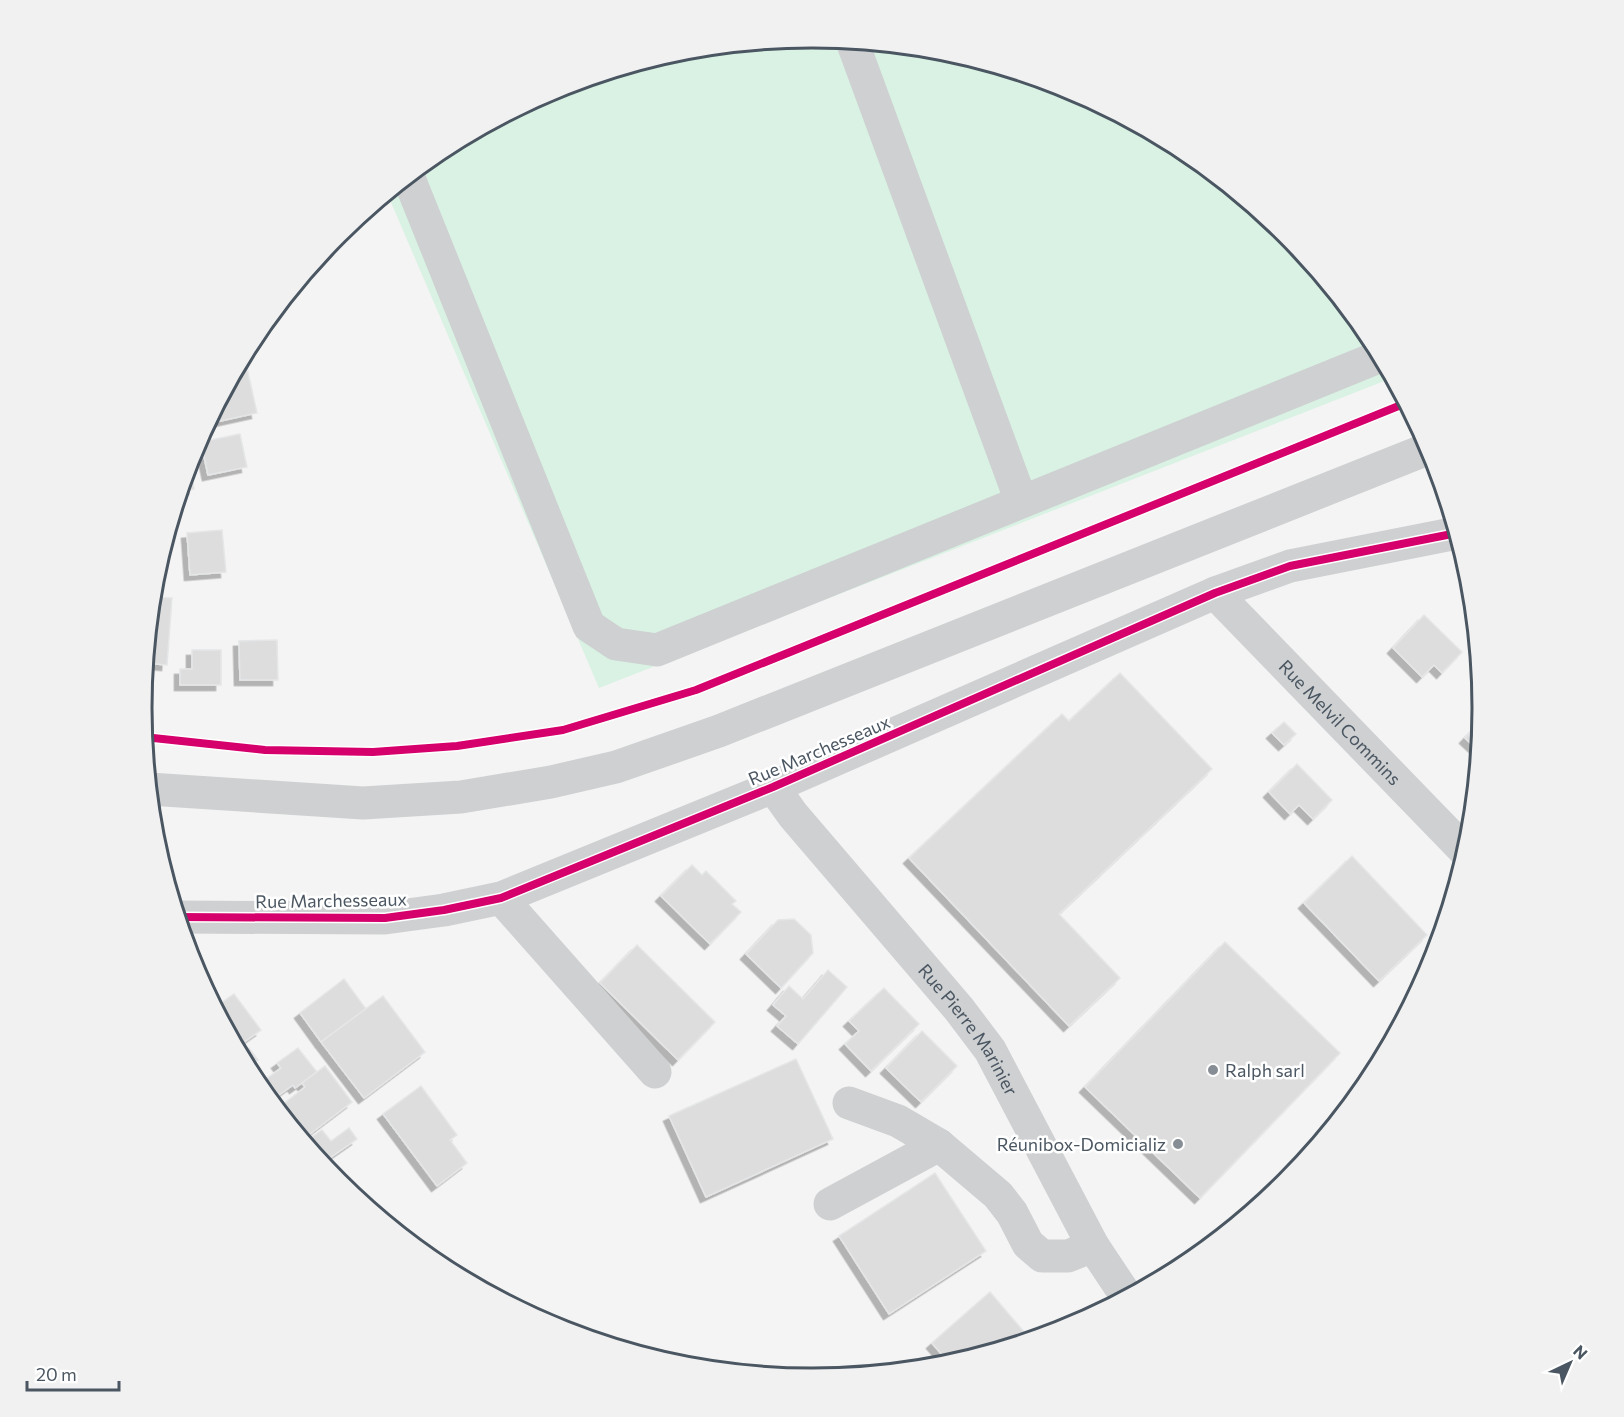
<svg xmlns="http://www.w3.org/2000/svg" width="1624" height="1417" viewBox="0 0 1624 1417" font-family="Commissioner,sans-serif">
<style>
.green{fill:#d9f2e3}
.building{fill:#ddddde;stroke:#e5e6e7;stroke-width:1.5;filter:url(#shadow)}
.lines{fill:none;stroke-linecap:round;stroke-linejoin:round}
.minor{stroke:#ced0d2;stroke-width:33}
.cycleway-casing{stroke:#fff;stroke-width:11}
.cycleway{stroke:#d6006c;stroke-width:8}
.poi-dot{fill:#868d94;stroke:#fff;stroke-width:2}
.labels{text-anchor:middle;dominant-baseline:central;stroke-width:5;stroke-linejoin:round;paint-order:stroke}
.street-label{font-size:18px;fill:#4a5661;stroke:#fff}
.poi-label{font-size:18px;fill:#4a5661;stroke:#fff;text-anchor:start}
.rim{fill:none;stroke:#4a5661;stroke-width:3}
</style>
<defs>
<filter id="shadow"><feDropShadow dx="-5.5" dy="5.5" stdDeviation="0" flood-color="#0004"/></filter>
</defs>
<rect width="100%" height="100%" fill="#f4f4f4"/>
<!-- green -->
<path class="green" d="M812,38l131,12 126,39 116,62 102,83 83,102 22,42 -793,310 -212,-495 53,-43 116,-62 125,-38z"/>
<!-- building -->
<g class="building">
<path d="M246,363l11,50 -50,11 32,-60z"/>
<path d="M240,434l7,33 -39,8 -7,-33z"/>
<path d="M189,463l5,26 -14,3z"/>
<path d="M222,530l4,42 -36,3 -3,-42z"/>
<path d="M152,597l20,1 -5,67 -22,-2z"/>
<path d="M1424,615l38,37 -20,21 -8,-8 -12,12 -29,-29z"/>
<path d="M277,640l1,40h-38l-1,-39z"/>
<path d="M192,650h29v35h-41v-16h12z"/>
<path d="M1120,673l92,96 -153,145 61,64 -51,48 -160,-168 153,-144 7,7z"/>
<path d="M1482,720l-3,31 -14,-13z"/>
<path d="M1284,722l12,12 -12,11 -12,-12z"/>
<path d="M1297,764l35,36 -19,19 -14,-14 -9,9 -21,-22z"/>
<path d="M1352,856l75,79 -48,46 -75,-78z"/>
<path d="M692,865l10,10 4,-4 30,30 -4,3 9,8 -31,32 -49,-48z"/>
<path d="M794,919l17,16 2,18 -32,35 -35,-34 32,-34z"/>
<path d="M1225,942l115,111 -140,145 -115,-111z"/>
<path d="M637,945l78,77 -37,38 -78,-77z"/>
<path d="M828,970l19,17 -49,57 -21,-18 9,-10 -13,-11 16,-19 14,13z"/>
<path d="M344,979l22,30 -45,33 -21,-29z"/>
<path d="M206,986l13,18 -4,3 -11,-20z"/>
<path d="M884,988l35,36 -48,47 -26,-27 14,-13 -10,-10z"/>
<path d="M234,994l27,36 -25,18 -21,-41z"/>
<path d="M383,996l42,56 -61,46 -43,-56z"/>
<path d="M922,1031l35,35 -36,36 -35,-34z"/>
<path d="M249,1048l9,12 -11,8 -7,-13z"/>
<path d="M298,1048l19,24 -22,16 -2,-3 -14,10 -13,-16 15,-11 -4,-5z"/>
<path d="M796,1059l37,80 -127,58 -37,-81z"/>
<path d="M325,1066l27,36 -46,35 -24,-32 23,-18 -3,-4z"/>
<path d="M421,1086l36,49 -7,5 17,23 -30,23 -54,-72z"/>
<path d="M349,1128l8,11 -30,21 6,9 -4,3 -25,-30 18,-12 9,11z"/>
<path d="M935,1173l51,78 -97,63 -50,-78z"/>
<path d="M990,1292l35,41 -16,14 -59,17 -18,-21z"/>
</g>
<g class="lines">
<!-- minor -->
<g class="minor">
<path d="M852,41l169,460"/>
<path d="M408,176l181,450 27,18 41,6 724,-294"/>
<path id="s1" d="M1215,593l251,259"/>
<path id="s2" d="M773,787l20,28 166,194 31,41 103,196 34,51"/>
<path d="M149,789l214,14 98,-6 90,-15 65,-15 103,-36 711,-283"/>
<path d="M501,898l154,174"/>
<path d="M177,917l208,1 59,-8 57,-12 272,-111 442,-194 75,-27 167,-33"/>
<path d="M849,1103l49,18 41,24 59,50 14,18 16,31 14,12h26l25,-10"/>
<path d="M830,1204l109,-59"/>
</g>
<!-- cycleway casing -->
<g class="cycleway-casing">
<g id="cycleway">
<path d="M144,737l121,13 108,2 84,-6 106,-16 133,-40 710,-287"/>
<path d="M177,917l208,1 59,-8 57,-12 272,-111 442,-194 75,-27 167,-33"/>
</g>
</g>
<!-- cycleway -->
<use href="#cycleway" class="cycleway"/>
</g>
<!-- markers -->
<g class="poi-dot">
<circle cx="1213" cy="1070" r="6"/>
<circle cx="1178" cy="1144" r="6"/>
</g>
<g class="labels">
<!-- street labels -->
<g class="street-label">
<text stroke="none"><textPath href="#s1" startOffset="180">Rue Melvil Commins</textPath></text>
<text transform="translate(819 750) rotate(-23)">Rue Marchesseaux</text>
<text transform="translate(331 900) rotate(-1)">Rue Marchesseaux</text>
<text stroke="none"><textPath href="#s2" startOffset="312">Rue Pierre Marinier</textPath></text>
</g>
<!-- poi labels -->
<g class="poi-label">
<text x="1225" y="1070">Ralph sarl</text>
<text x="1166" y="1144" text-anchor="end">Réunibox-Domicializ</text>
</g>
</g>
<!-- crop -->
<path d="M0 0H1624V1417H0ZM152 708a660 660 0 1 1 1320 0a660 660 0 1 1-1320 0Z" fill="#f1f1f2" fill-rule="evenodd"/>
<path class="rim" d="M152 708a660 660 0 1 1 1320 0a660 660 0 1 1-1320 0Z"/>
<!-- north arrow -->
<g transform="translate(1570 1363) rotate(44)" stroke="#ffffff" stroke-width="4.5" paint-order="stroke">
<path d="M0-4.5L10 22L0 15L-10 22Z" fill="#4a5661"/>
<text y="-9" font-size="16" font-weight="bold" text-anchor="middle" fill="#4a5661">N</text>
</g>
<!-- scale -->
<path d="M27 1381v9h92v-9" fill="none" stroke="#4a5661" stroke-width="3"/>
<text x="36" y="1381" font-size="18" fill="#4a5661" stroke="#ffffff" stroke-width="4.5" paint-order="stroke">20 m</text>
</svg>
